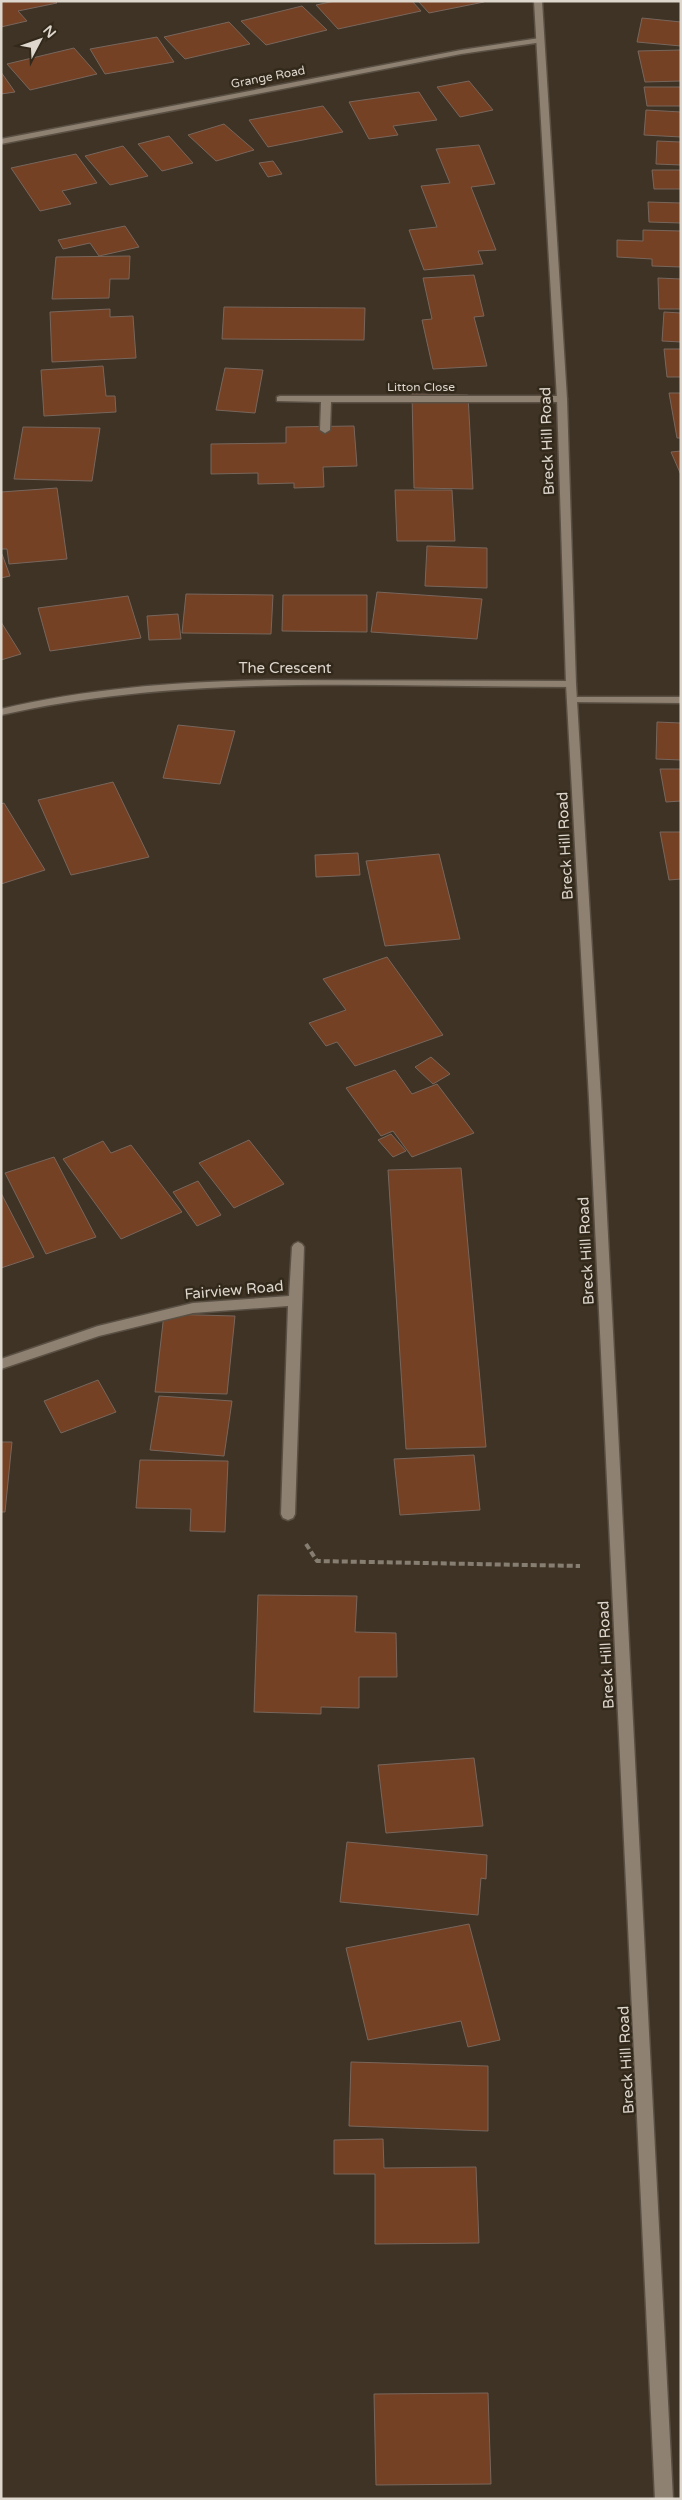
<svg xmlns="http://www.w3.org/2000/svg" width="682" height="2500" viewBox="0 0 682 2500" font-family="'Varela Round',sans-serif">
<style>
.building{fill:#754124;stroke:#78665c}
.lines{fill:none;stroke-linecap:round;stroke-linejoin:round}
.minor-casing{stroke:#594f43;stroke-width:3}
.tertiary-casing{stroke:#594f43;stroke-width:3}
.path{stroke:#877e72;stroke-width:4;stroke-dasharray:6 3;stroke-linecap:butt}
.minor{fill:#8e8171;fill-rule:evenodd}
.tertiary{fill:#8e8171;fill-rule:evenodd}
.labels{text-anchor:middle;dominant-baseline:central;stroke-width:5;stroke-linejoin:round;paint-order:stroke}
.far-street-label{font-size:12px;fill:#ded7ce;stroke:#33291b}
.street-label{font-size:15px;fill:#ded7ce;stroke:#33291b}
</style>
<rect width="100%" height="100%" fill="#3e3325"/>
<!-- building -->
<g class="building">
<path d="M1,1h54l2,2 -39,8 9,10 -26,6z"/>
<path d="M335,1h77l9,10 -83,18 -22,-24z"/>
<path d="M418,1h65l1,1 -55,11z"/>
<path d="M302,6l25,24 -61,15 -25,-24z"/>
<path d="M642,18l39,4v24l-44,-4z"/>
<path d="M229,22l21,22 -65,15 -21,-22z"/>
<path d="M157,37l17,25 -69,12 -15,-25z"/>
<path d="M74,48l23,26 -67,16 -23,-26z"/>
<path d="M681,50v31l-36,1 -7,-31z"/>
<path d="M1,72l14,20 -14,2z"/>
<path d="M469,81l24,29 -33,7 -23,-30z"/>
<path d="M644,87h37v19h-34z"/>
<path d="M419,92l18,28 -44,6 5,9 -29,4 -20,-37z"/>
<path d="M323,106l20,26 -75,15 -19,-27z"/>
<path d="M646,110l35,2v25l-37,-2z"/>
<path d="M224,124l30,26 -38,11 -28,-26z"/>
<path d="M169,136l24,27 -31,8 -24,-27z"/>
<path d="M657,141l24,1v23l-25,-1z"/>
<path d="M479,145l16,39 -24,3 25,63 -18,1 5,13 -59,6 -15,-40 28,-3 -16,-41 29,-3 -14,-34z"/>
<path d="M123,146l25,30 -38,9 -25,-29z"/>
<path d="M76,154l21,29 -35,8 9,13 -31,7 -29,-43z"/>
<path d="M273,161l9,13 -14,3 -9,-14z"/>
<path d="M652,170h29v19h-27z"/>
<path d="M648,202l33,1v20l-32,-1z"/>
<path d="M125,226l14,21 -40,9 -9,-13 -27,6 -5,-9z"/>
<path d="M643,230l38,1v36l-29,-1v-7l-35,-2v-17l26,1z"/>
<path d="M130,256l-1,23h-19l-1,19 -57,1 4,-42z"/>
<path d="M474,275l10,41 -10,1 13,49 -54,3 -11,-49 10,-1 -9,-41z"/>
<path d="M658,278l23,1v30h-22z"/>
<path d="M224,307l141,1 -1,32 -142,-1z"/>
<path d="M110,309v8l23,-1 3,42 -84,4 -2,-50z"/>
<path d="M664,312l17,1v29l-19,-1z"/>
<path d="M664,349h17v28h-14z"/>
<path d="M103,366l3,30h9l1,16 -72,4 -3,-46z"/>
<path d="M225,368l38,2 -8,43 -39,-3z"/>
<path d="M669,393h12v45h-4z"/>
<path d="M412,394l56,1 5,94 -59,-1z"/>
<path d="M354,426l3,40 -34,1 1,20 -30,1v-5l-36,1v-11l-47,1v-30l75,-1v-16z"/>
<path d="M23,427l77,1 -8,53 -78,-2z"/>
<path d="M681,451v24l-10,-23z"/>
<path d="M57,488l10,71 -58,5 -2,-15h-6v-57z"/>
<path d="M395,490h57l3,51h-58z"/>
<path d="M427,546l60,2v40l-62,-2z"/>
<path d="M2,554l8,22 -9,2v-23z"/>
<path d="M377,592l105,7 -5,40 -106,-7z"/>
<path d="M186,594l87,1 -2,39 -89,-1z"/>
<path d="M283,595h84v37l-85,-1z"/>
<path d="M128,596l13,42 -91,13 -12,-43z"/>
<path d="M178,614l3,25 -32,1 -2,-24z"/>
<path d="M1,622l20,32 -20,6z"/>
<path d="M657,722l24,1v37l-25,-1z"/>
<path d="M178,725l57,6 -15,53 -57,-6z"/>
<path d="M660,769h21v32l-15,1z"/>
<path d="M113,782l36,75 -78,18 -33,-75z"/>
<path d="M4,803l41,67 -44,14v-80z"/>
<path d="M660,832h21v47l-12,1z"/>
<path d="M358,853l2,22 -44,2 -1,-22z"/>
<path d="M439,854l21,85 -75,7 -19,-85z"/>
<path d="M387,957l56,78 -88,31 -18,-24 -11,4 -17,-23 37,-13 -23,-31z"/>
<path d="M431,1057l19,17 -17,10 -18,-17z"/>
<path d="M395,1070l17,24 25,-10 37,49 -62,24 -19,-26 -12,5 -35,-48z"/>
<path d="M391,1134l15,17 -13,6 -15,-17z"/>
<path d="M249,1140l35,44 -50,24 -35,-45z"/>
<path d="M103,1141l8,12 20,-8 51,67 -61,27 -58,-80z"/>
<path d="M54,1157l42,80 -50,17 -41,-81z"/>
<path d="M461,1168l25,279 -80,2 -18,-279z"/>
<path d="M198,1181l23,34 -24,11 -24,-34z"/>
<path d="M1,1193l33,64 -33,11z"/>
<path d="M164,1314l71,2 -8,78 -72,-2z"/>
<path d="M98,1380l18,32 -55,21 -17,-32z"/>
<path d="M159,1396l73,5 -8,55 -74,-6z"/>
<path d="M1,1442h11l-7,70h-4z"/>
<path d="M474,1455l6,55 -80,5 -6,-56z"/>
<path d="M140,1460l88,1 -3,71 -35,-1 1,-22 -55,-1z"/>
<path d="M258,1595l99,1 -2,36 41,1 1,44h-38v31l-38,-1v7l-67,-2z"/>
<path d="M474,1758l9,68 -97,7 -8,-68z"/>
<path d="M347,1842l140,13 -1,24 -5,-1 -3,37 -138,-13z"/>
<path d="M469,1924l31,116 -32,7 -7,-26 -93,19 -22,-92z"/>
<path d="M351,2062l137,4v65l-139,-5z"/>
<path d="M383,2139l1,29 92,-1 3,76 -104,1v-70h-41v-34z"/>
<path d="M488,2393l3,91 -115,1 -2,-91z"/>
</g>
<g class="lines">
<!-- minor casing -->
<g class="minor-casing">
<g id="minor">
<path d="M540,38h3v4l-82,12 -460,90v-5l460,-89z"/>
<path d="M280,396h282l5,3 -5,3h-231l-1,28 -5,3 -5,-3 1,-28 -44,-1v-4z"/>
<path d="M267,680l304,1 5,3 -5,3c-188,0 -386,-14 -570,28v-6c88,-21 176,-27 266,-29z"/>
<path d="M573,697h108v6l-112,-1 -1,-2z"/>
<path d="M298,1242l4,2 2,3 -9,267 -2,4 -5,2 -5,-2 -2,-4 7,-208 -95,7 -94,23 -98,33v-10l97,-33 95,-23 96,-7 3,-49 2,-3z"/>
</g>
</g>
<!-- tertiary casing -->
<g class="tertiary-casing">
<path id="tertiary" d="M534,1h8l25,398 9,285 25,415 72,1400h-18l-66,-1400 -23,-415 -9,-285z"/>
</g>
<!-- path -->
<path class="path" d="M306,1544l11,17 263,5"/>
<!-- minor -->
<use href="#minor" class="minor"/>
<!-- tertiary -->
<use href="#tertiary" class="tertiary"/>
</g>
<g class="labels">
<!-- far-street labels -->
<g class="far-street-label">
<text transform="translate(268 77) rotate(-11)">Grange Road</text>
<text x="421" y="387">Litton Close</text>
</g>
<!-- street labels -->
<g class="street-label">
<text transform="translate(547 441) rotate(-92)">Breck Hill Road</text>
<text x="285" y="668">The Crescent</text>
<text transform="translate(565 846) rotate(-93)">Breck Hill Road</text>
<text transform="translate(586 1251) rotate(-93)">Breck Hill Road</text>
<text transform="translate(234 1290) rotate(-5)">Fairview Road</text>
<text transform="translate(606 1655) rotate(-93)">Breck Hill Road</text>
<text transform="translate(626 2060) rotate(-93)">Breck Hill Road</text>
</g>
</g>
<!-- border -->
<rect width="682" height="2500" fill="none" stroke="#ded7ce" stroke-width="5"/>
<!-- north arrow -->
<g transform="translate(40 40) rotate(49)" stroke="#33291b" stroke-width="4" paint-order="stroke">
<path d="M0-4L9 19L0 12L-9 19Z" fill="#ded7ce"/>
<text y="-8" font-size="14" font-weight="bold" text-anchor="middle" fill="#ded7ce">N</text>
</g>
</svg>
